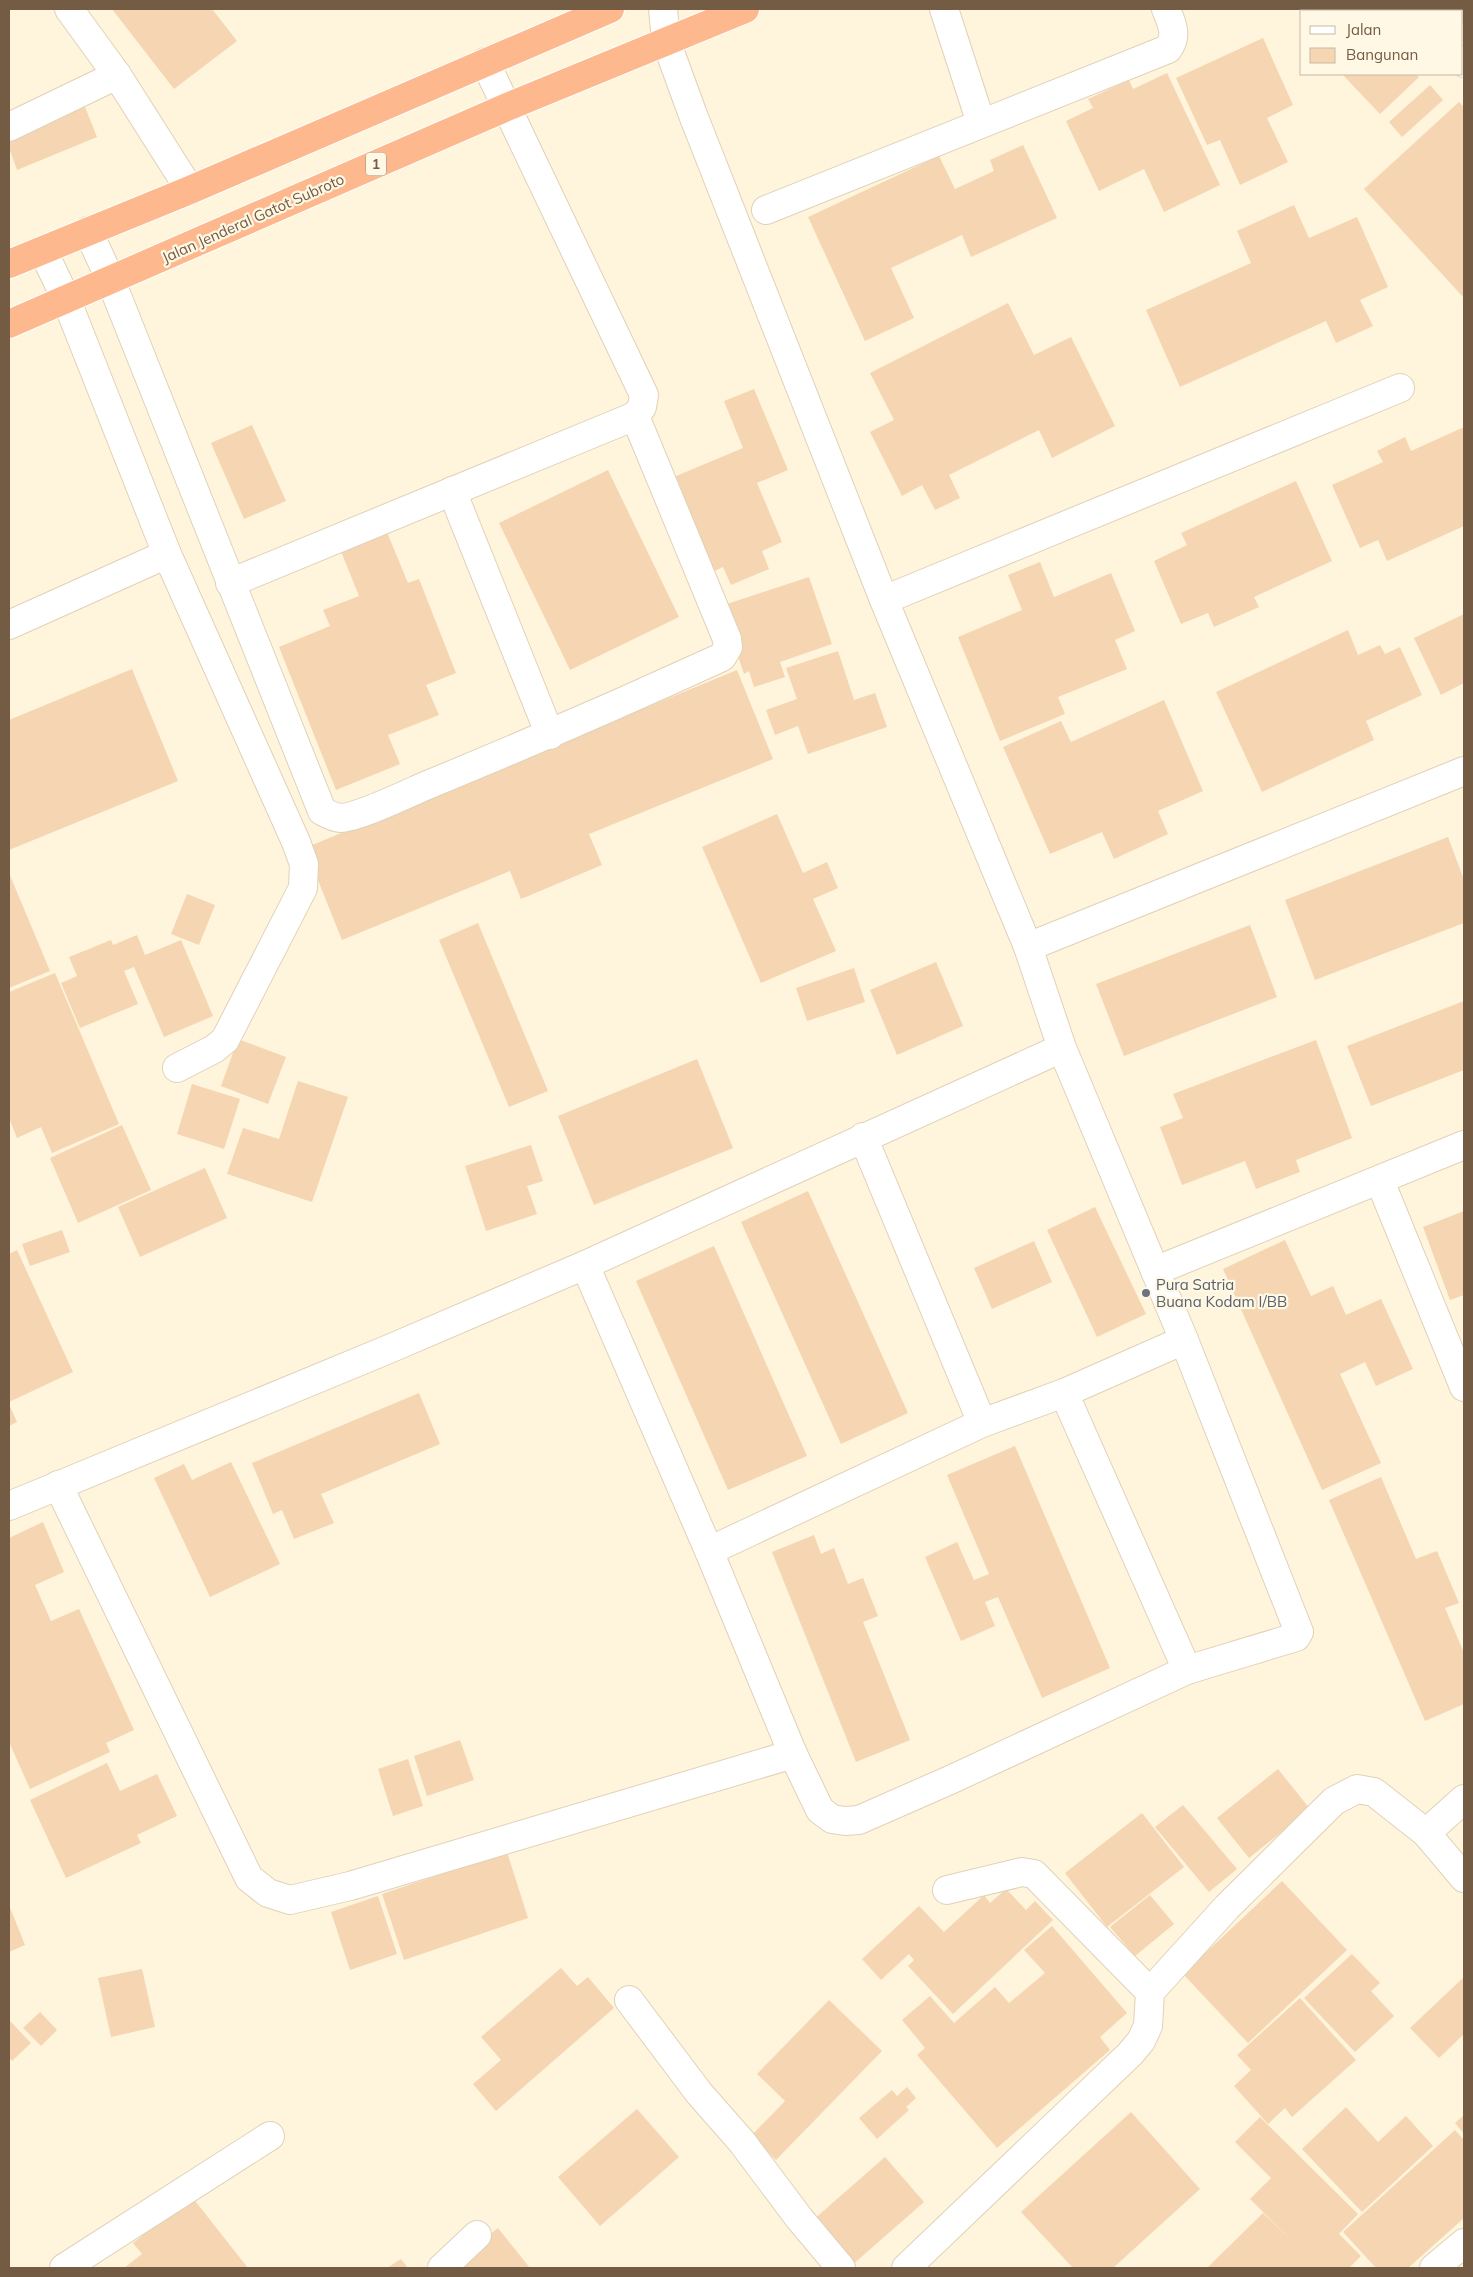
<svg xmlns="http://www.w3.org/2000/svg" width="1473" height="2277" viewBox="0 0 1473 2277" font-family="Mulish,sans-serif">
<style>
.building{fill:#f5d5b2}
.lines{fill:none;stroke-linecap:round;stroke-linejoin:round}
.minor-casing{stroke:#e1d1b8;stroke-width:30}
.highway-casing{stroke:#fff;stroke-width:30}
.minor{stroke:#fff;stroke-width:28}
.highway{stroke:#fdb88e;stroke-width:28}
.worship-dot{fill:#6b7280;stroke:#fff8e4;stroke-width:2}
.labels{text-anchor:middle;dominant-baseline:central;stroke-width:4.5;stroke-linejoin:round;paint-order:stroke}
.shield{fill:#fff8e4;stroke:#9e8a74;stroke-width:1}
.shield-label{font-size:14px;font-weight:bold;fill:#745b44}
.street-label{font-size:15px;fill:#745b44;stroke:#fff8e4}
.worship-label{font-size:15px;fill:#5b616d;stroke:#fff8e4;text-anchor:start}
</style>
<rect width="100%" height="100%" fill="#fef5dc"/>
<!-- building -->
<g class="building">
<path d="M112,9h100l25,32 -63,48z"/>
<path d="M1449,9h15v17l-2,-3v-12h-11z"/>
<path d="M1263,38l30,67 -26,13 21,44 -48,23 -20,-45 -13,5 -31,-67z"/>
<path d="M1167,73l53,112 -56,27 -20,-43 -45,22 -33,-70 27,-13 -5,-9 41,-19 4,9z"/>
<path d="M1342,74h73l4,3 -39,37z"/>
<path d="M1430,85l13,15 -41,37 -13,-15z"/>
<path d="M1459,102l5,5v191l-100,-109z"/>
<path d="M85,107l12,30 -80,33 -8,-22v-10z"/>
<path d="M1023,145l34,73 -86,39 -9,-22 -71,33 23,50 -49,23 -57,-124 131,-61 16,33 39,-18 -4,-11z"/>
<path d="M1294,205l15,33 48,-21 31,70 -28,13 13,26 -37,17 -10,-22 -146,66 -34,-77 105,-47 -14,-32z"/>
<path d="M1008,303l26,52 37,-18 44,89 -63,32 -13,-28 -90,45 11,23 -25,12 -13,-25 -20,11 -32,-64 24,-12 -24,-47z"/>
<path d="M754,389l34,81 -31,13 25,59 -20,9 7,18 -38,16 -8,-18 -15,7 -39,-95 74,-31 -19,-47z"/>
<path d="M252,425l34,76 -42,18 -33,-76z"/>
<path d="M1464,427v99l-77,35 -9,-21 -18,8 -28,-63 51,-23 -6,-11 28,-14 6,14z"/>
<path d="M608,470l71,147 -109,53 -71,-147z"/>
<path d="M1296,481l36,80 -78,36 5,10 -45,20 -6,-14 -27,11 -27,-63 33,-16 -6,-12z"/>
<path d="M386,530l22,53 11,-4 37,94 -30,12 13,30 -51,20 12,29 -64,26 -57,-143 51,-21 -7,-16 36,-14 -19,-47z"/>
<path d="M1040,562l14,35 57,-24 24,58 -20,9 12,29 -69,28 7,17 -65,27 -42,-104 64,-27 -14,-35z"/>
<path d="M809,577l23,67 -52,18 5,15 -31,10 -5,-16 -5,3 -23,-68z"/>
<path d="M1464,614v69l-23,12 -27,-57z"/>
<path d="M1348,630l10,25 22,-10 5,9 15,-7 22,48 -56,26 8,19 -112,52 -46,-100z"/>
<path d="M838,651l16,49 21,-7 12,34 -79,27 -10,-28 -23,9 -9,-25 31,-11 -11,-31z"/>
<path d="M132,669l46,112 -169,69v-130z"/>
<path d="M737,670l36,89 -184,75 13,31 -81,34 -11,-28 -168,69 -37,-92z"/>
<path d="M1164,700l39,91 -45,20 10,23 -54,25 -12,-27 -52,22 -47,-107 58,-26 10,21z"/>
<path d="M777,814l26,59 24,-11 11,26 -25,11 23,52 -75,32 -59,-136z"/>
<path d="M1448,837l16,43v43l-149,57 -30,-80z"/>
<path d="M9,873l41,98 -41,17z"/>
<path d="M187,894l28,11 -16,40 -28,-11z"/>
<path d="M478,923l70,168 -39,16 -70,-167z"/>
<path d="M1250,925l27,72 -153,59 -28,-72z"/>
<path d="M137,935l8,20 36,-15 32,76 -49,21 -30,-70 -10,4 14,33 -58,24 -19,-45 16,-7 -8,-19 42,-17 2,5z"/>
<path d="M936,962l27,64 -66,29 -27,-65z"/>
<path d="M854,968l11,34 -58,19 -11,-33z"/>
<path d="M55,973l64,151 -67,29 -11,-26 -24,11 -8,-20v-126z"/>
<path d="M1464,1001v69l-93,36 -24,-60z"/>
<path d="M238,1039l48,18 -18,47 -47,-18z"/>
<path d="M1316,1040l36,98 -56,22 4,12 -44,17 -11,-28 -63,24 -22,-58 23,-9 -10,-24z"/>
<path d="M697,1059l36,89 -139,57 -36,-89z"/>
<path d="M298,1081l50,16 -36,105 -85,-28 16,-46 36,11z"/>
<path d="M192,1084l48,15 -16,50 -47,-15z"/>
<path d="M122,1125l29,65 -73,33 -28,-65z"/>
<path d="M531,1145l12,36 -16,5 10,28 -51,17 -21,-65z"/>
<path d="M205,1168l22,50 -87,39 -22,-50z"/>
<path d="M808,1191l100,222 -67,31 -100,-222z"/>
<path d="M1095,1207l51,107 -49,23 -50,-107z"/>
<path d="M1464,1211v84l-14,5 -27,-73z"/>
<path d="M62,1230l8,22 -40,14 -8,-22z"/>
<path d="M1285,1240l26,56 22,-10 13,29 35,-16 32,70 -37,17 -11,-24 -25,12 41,89 -59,27 -99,-221z"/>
<path d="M1034,1241l18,41 -60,27 -18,-41z"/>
<path d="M714,1246l93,210 -79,34 -92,-209z"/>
<path d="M17,1250l56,122 -64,30v-148z"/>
<path d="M419,1393l21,51 -119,50 13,29 -40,16 -12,-29 -9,4 -21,-51z"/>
<path d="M9,1404l8,18 -8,4z"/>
<path d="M1015,1446l95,222 -68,30 -44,-101 -13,5 10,24 -34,15 -36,-84 32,-15 17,38 15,-6 -42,-99z"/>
<path d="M231,1462l49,102 -70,33 -56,-119 30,-14 8,16z"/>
<path d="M1381,1477l35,82 21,-8 22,52 -14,5 19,45v51l-39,17 -96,-221z"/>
<path d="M43,1522l21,50 -29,13 16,36 28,-12 55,121 -28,13 4,9 -80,37 -21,-47v-204z"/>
<path d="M814,1535l7,19 13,-6 14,36 15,-6 15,38 -15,6 47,118 -54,22 -84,-210z"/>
<path d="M460,1740l14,40 -47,16 -13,-40z"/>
<path d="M408,1759l15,47 -30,10 -15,-47z"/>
<path d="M107,1763l13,28 37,-17 20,42 -40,19 4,8 -75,35 -36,-78z"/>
<path d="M1278,1769l32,40 -61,49 -32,-40z"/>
<path d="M1183,1805l54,64 -28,23 -54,-65z"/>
<path d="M1142,1813l42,54 -77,60 -42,-54z"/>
<path d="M507,1852l21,66 -124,42 -22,-66z"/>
<path d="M1282,1881l65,69 -99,93 -65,-69z"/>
<path d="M1006,1889l20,21 9,-9 18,19 -100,94 -45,-48 6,-6 -5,-6 -28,26 -19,-21 57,-53 25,26 40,-37 6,8z"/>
<path d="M1150,1895l24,29 -39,32 -25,-29z"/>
<path d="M378,1896l19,58 -47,16 -19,-58z"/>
<path d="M9,1905l16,40 -16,7z"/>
<path d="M1052,1926l75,87 -27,24 10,13 -113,98 -80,-93 8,-7 -23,-28 28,-24 24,27 41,-36 14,16 36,-30 -21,-23z"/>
<path d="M1352,1954l28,29 -9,8 23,25 -39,36 -51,-54z"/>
<path d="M561,1968l16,18 11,-9 26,31 -118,103 -23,-27 28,-24 -20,-23z"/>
<path d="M142,1969l13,58 -44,10 -13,-59z"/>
<path d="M1464,1977v57l-25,24 -29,-30z"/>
<path d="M1300,1998l56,62 -64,57 -7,-9 -17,16 -34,-38 17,-16 -14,-15z"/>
<path d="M829,2000l53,51 -106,109 -25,-24 34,-35 -28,-27z"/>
<path d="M40,2012l17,18 -16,16 -18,-18z"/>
<path d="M9,2020l22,23 -19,18 -3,-3z"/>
<path d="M907,2087l9,11 -10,9 3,3 -32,29 -18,-21 33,-28 5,6z"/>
<path d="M1346,2107l32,35 28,-26 27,30 -71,66 -60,-63z"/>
<path d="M637,2109l42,48 -79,69 -42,-49z"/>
<path d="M1131,2112l69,77 -87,79h-40l-52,-56z"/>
<path d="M1464,2115v19l-9,-11z"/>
<path d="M1260,2117l98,97 -19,20 22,22 -12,12h-142l56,-55 32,31 -45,-45 21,-21 -36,-36z"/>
<path d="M1455,2130l9,10v78l-56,50h-32l-33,-36z"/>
<path d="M885,2157l39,45 -73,64 -39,-45z"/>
<path d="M192,2197l56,71h-124l18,-14 -9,-11z"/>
<path d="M498,2228l32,40h-82l21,-17z"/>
<path d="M401,2259l7,9h-21z"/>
</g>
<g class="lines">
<!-- minor casing -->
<g class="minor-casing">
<g id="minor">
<path d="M69,9l48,66 73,115"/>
<path d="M944,9l37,114"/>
<path d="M1411,9l2,2"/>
<path d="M1462,60l2,3"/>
<path d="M9,127l108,-52"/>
<path d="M766,210l402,-161c10,-14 4,-25 -2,-40"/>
<path d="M88,231l23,50 211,530c6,3 11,6 18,7 17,0 67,-24 85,-32 100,-41 199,-84 297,-129l6,-10 -1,-8 -92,-223"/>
<path d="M43,251l23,48 101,255 129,288 8,22 -1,24 -78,152 -11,9 -37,19"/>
<path d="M452,491l98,244"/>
<path d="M230,583l405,-167 7,-9 2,-12 -159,-333"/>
<path d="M884,600l516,-212"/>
<path d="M9,625l158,-71"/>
<path d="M1028,947l436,-176"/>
<path d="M863,1137l119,286"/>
<path d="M1380,1181l84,206"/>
<path d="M585,1265l124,286 84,203 27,56 12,9 13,2 14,-1 91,-40 237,-110 109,-33 3,-5 -115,-292 -122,-292 -34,-101 -144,-347 -191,-485 -27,-74 -3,-32"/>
<path d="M1155,1271l309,-126"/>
<path d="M1064,1393l123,277"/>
<path d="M58,1485l191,393 19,15 22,7 60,-14 443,-132"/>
<path d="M9,1506l380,-157 196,-84 477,-217"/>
<path d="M709,1551l273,-128 82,-30 120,-53"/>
<path d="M1426,1833l38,-34"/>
<path d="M947,1890l75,-18 12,2 116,118"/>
<path d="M629,2000l70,93 43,49 57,76 42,50"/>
<path d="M64,2268l206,-132"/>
<path d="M442,2268l35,-33"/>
<path d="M906,2268l224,-214 11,-13 7,-15 2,-34 77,-85 107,-106 23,-12 17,3 52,41 38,45"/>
<path d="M1434,2268l30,-25"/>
</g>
</g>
<!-- highway casing -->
<g class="highway-casing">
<g id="highway">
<path d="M9,264l181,-74 420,-181"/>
<path d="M9,324l498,-217 238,-98"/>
</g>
</g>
<!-- minor -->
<use href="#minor" class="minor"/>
<!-- highway -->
<use href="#highway" class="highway"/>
</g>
<!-- markers -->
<circle class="worship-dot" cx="1146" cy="1293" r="5"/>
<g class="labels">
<!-- shield labels -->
<rect class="shield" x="366" y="152.5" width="20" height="23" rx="4"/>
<g class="shield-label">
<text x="376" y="164">1</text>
</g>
<!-- street labels -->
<g class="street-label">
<text transform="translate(253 218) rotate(-24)">Jalan Jenderal Gatot Subroto</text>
</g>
<!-- worship labels -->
<g class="worship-label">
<text x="1156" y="1284">Pura Satria<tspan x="1156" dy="17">Buana Kodam I/BB</tspan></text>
</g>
</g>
<!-- border -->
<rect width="1473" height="2277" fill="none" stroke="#745b44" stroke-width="20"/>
<!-- legend -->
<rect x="1300" y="10" width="162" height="65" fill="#fff8e4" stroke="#c7b9a4"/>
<rect x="1310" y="26" width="25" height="8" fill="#ffffff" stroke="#c7b9a4"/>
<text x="1346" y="35" font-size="15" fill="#745b44">Jalan</text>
<rect x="1310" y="48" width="25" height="15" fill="#f5d5b2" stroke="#c7b9a4"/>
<text x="1346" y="60" font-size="15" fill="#745b44">Bangunan</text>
</svg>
